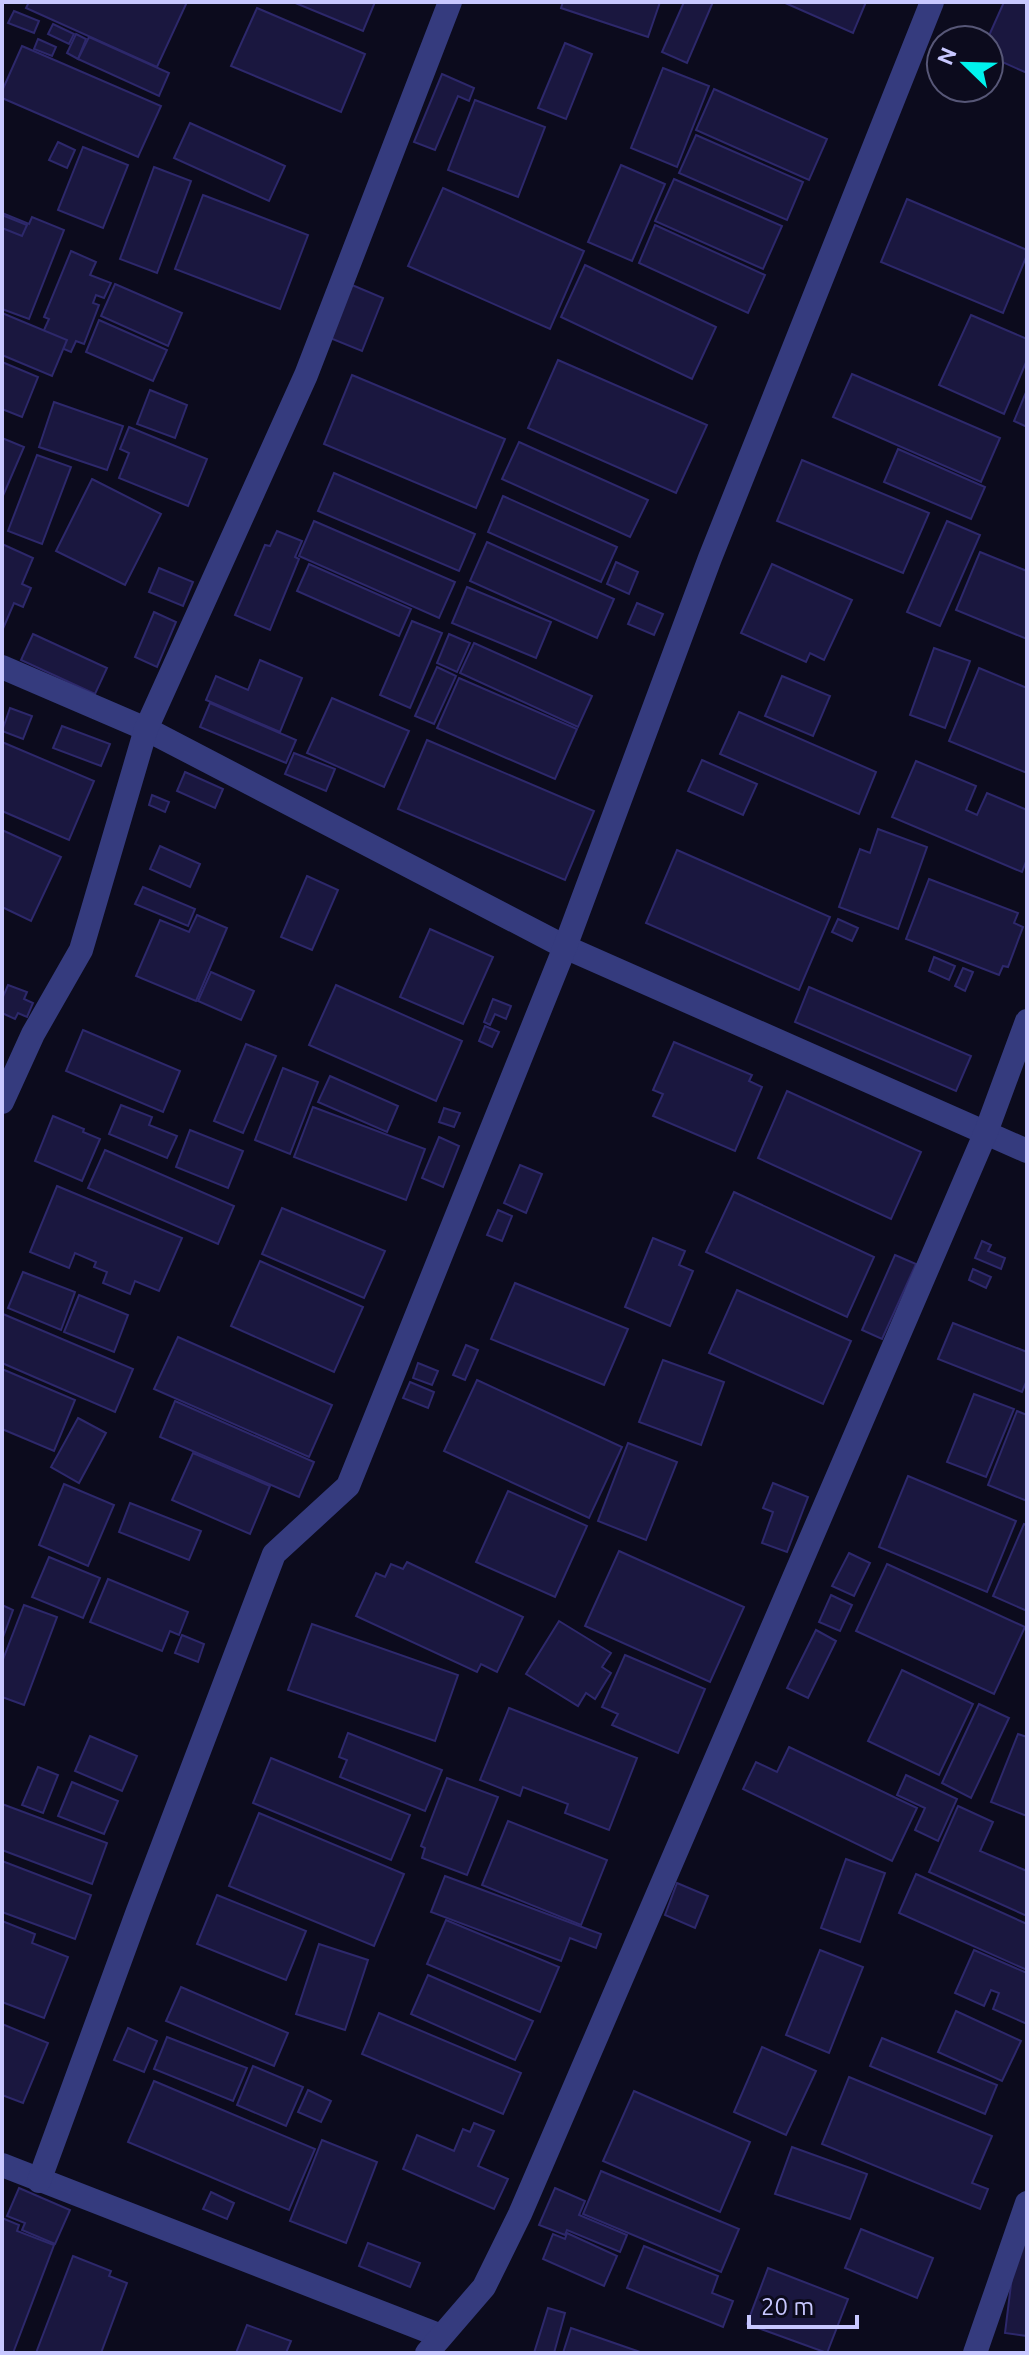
<svg xmlns="http://www.w3.org/2000/svg" width="1029" height="2355" viewBox="0 0 1029 2355" font-family="Ubuntu,sans-serif">
<style>
.building{fill:#1a173f;stroke:#2d286b;stroke-width:2}
.lines{fill:none;stroke-linecap:round;stroke-linejoin:round}
.street{stroke:#353b7e;stroke-width:24}
</style>
<rect width="100%" height="100%" fill="#0c0b1d"/>
<!-- building -->
<g class="building">
<path d="M29,2h158l-30,65 -131,-59z"/>
<path d="M293,2h82l-12,29z"/>
<path d="M563,2h97l-12,35 -87,-29z"/>
<path d="M684,2h29l-26,61 -25,-11z"/>
<path d="M783,2h83l-13,31z"/>
<path d="M1004,2h23v71l-38,-17v-16h-2z"/>
<path d="M257,8l108,46 -24,58 -110,-46z"/>
<path d="M14,11l25,10 -5,12 -26,-10z"/>
<path d="M53,24l21,10 -5,10 -21,-10z"/>
<path d="M76,34l10,5 -8,20 -11,-6z"/>
<path d="M89,37l80,36 -10,23 -81,-37z"/>
<path d="M38,39l18,8 -4,9 -18,-7z"/>
<path d="M565,43l27,11 -26,65 -28,-11z"/>
<path d="M22,46l139,60 -23,51 -136,-59v-7z"/>
<path d="M663,68l46,18 -32,81 -46,-19z"/>
<path d="M442,74l32,14 -5,13 -11,-5 -23,54 -21,-8z"/>
<path d="M714,89l113,50 -18,41 -113,-50z"/>
<path d="M475,100l70,27 -27,70 -70,-27z"/>
<path d="M190,123l95,43 -16,35 -95,-43z"/>
<path d="M696,135l107,47 -16,38 -108,-47z"/>
<path d="M58,142l17,8 -8,18 -18,-8z"/>
<path d="M83,147l45,18 -25,63 -45,-18z"/>
<path d="M621,165l44,19 -33,77 -44,-19z"/>
<path d="M154,167l37,14 -34,92 -37,-14z"/>
<path d="M674,179l108,47 -19,43 -108,-48z"/>
<path d="M443,188l141,63 -34,78 -142,-63z"/>
<path d="M203,195l105,40 -28,74 -105,-40z"/>
<path d="M907,199l120,51v5l-24,58 -122,-51z"/>
<path d="M2,213l27,11 3,-7 32,13 -35,89 -27,-10z"/>
<path d="M2,215l25,10 -5,11 -20,-8z"/>
<path d="M655,225l110,50 -17,38 -109,-50z"/>
<path d="M71,251l25,11 -6,13 21,8 -7,15 -8,-3 -3,8 6,2 -15,39 -8,-3 -5,11 -31,-13 9,-20 -5,-2z"/>
<path d="M585,265l131,62 -24,52 -131,-62z"/>
<path d="M115,284l67,29 -14,33 -67,-30z"/>
<path d="M352,285l31,13 -21,53 -32,-13z"/>
<path d="M2,313l65,27 -15,36 -50,-21z"/>
<path d="M971,315l56,24v21l-23,54 -65,-29z"/>
<path d="M99,320l68,30 -14,31 -67,-29z"/>
<path d="M558,360l149,65 -31,68 -148,-65z"/>
<path d="M2,362l36,15 -16,40 -20,-8z"/>
<path d="M852,374l148,64 -19,44 -148,-65z"/>
<path d="M352,375l153,64 -29,69 -152,-64z"/>
<path d="M150,390l37,15 -12,33 -38,-14z"/>
<path d="M1027,390v37l-13,-6z"/>
<path d="M54,402l69,24 -16,44 -68,-23z"/>
<path d="M129,427l78,32 -19,47 -69,-28 10,-25 -9,-4z"/>
<path d="M2,438l22,9 -22,51z"/>
<path d="M519,442l129,58 -18,37 -128,-58z"/>
<path d="M898,449l87,38 -14,32 -87,-37z"/>
<path d="M37,455l34,12 -29,77 -34,-13z"/>
<path d="M802,460l127,53 -26,60 -126,-52z"/>
<path d="M334,473l141,61 -16,37 -141,-60z"/>
<path d="M92,479l69,35 -36,71 -69,-34z"/>
<path d="M503,496l114,51 -16,35 -113,-50z"/>
<path d="M314,521l141,61 -16,36 -140,-62z"/>
<path d="M947,521l33,14 -40,91 -33,-14z"/>
<path d="M277,531l25,10 -7,16 4,2 -29,71 -35,-15 30,-70 5,1z"/>
<path d="M487,542l127,57 -17,39 -127,-57z"/>
<path d="M2,544l31,14 -11,26 9,4 -8,19 -9,-4 -12,28z"/>
<path d="M980,552l47,19v68l-71,-29z"/>
<path d="M616,562l22,10 -9,22 -22,-10z"/>
<path d="M309,564l102,45 -12,27 -102,-45z"/>
<path d="M772,564l80,36 -28,60 -14,-7 -4,9 -65,-29z"/>
<path d="M159,568l34,14 -10,24 -34,-14z"/>
<path d="M467,587l84,35 -15,36 -84,-35z"/>
<path d="M637,603l26,11 -9,21 -26,-11z"/>
<path d="M154,612l22,10 -19,45 -22,-10z"/>
<path d="M412,621l30,12 -32,75 -30,-13z"/>
<path d="M33,634l74,34 -12,26 -74,-34z"/>
<path d="M449,634l21,9 -13,29 -20,-9z"/>
<path d="M474,643l118,53 -14,31 -118,-54z"/>
<path d="M934,648l36,13 -25,67 -35,-13z"/>
<path d="M260,660l42,18 -22,54 -74,-32 10,-24 32,14z"/>
<path d="M437,667l19,9 -22,48 -19,-8z"/>
<path d="M979,668l48,20v85l-78,-32z"/>
<path d="M782,676l48,20 -17,40 -48,-20z"/>
<path d="M459,678l118,51 -22,50 -118,-51z"/>
<path d="M332,698l77,33 -25,56 -77,-34z"/>
<path d="M210,703l86,37 -10,23 -86,-36z"/>
<path d="M10,708l22,8 -9,23 -21,-8z"/>
<path d="M739,712l137,60 -17,42 -139,-60z"/>
<path d="M62,726l48,18 -9,22 -48,-18z"/>
<path d="M427,740l167,71 -29,69 -167,-71z"/>
<path d="M2,742l92,39 -25,59 -67,-29z"/>
<path d="M294,753l41,16 -9,22 -41,-17z"/>
<path d="M702,760l55,24 -14,31 -55,-24z"/>
<path d="M916,761l60,25 -10,24 11,5 10,-22 40,17v49l-5,13 -130,-55z"/>
<path d="M185,772l38,17 -8,19 -38,-17z"/>
<path d="M152,795l17,7 -4,10 -16,-7z"/>
<path d="M878,829l49,18 -29,82 -59,-22 21,-58 10,4z"/>
<path d="M2,830l59,27 -30,64 -29,-14z"/>
<path d="M160,846l40,18 -10,23 -40,-18z"/>
<path d="M677,850l153,67 -31,73 -153,-67z"/>
<path d="M307,876l31,14 -26,60 -31,-13z"/>
<path d="M929,879l89,34 -4,10 9,4 -15,40 -5,-1 -4,9 -93,-36z"/>
<path d="M143,887l52,22 -7,17 -53,-22z"/>
<path d="M197,915l30,13 -31,73 -60,-25 24,-56 29,12z"/>
<path d="M838,919l20,9 -6,13 -20,-9z"/>
<path d="M430,929l63,28 -30,67 -63,-27z"/>
<path d="M934,957l21,9 -6,14 -20,-9z"/>
<path d="M963,968l10,4 -8,19 -10,-5z"/>
<path d="M211,972l43,19 -13,29 -43,-19z"/>
<path d="M8,985l19,7 -3,7 9,4 -6,14 -9,-4 -3,6 -13,-6v-14z"/>
<path d="M336,985l126,56 -26,60 -127,-56z"/>
<path d="M809,987l162,69 -15,35 -161,-69z"/>
<path d="M493,999l18,7 -5,13 -11,-5 -5,11 -6,-3z"/>
<path d="M485,1026l14,6 -7,15 -13,-6z"/>
<path d="M83,1030l97,41 -17,41 -97,-41z"/>
<path d="M674,1042l78,33 -3,6 13,6 -27,64 -82,-35 10,-22 -10,-4z"/>
<path d="M246,1044l30,12 -33,77 -29,-12z"/>
<path d="M283,1068l35,14 -28,72 -35,-14z"/>
<path d="M330,1076l68,30 -11,26 -69,-30z"/>
<path d="M787,1091l134,61 -30,67 -133,-61z"/>
<path d="M121,1105l31,12 -3,8 28,11 -10,22 -58,-24z"/>
<path d="M313,1107l112,42 -19,51 -112,-43z"/>
<path d="M444,1108l16,5 -6,14 -15,-5z"/>
<path d="M53,1116l31,13 -1,3 17,7 -18,42 -47,-20z"/>
<path d="M190,1130l53,21 -15,37 -52,-21z"/>
<path d="M439,1137l20,9 -16,41 -21,-9z"/>
<path d="M105,1150l129,56 -16,38 -130,-56z"/>
<path d="M520,1165l22,9 -16,39 -22,-10z"/>
<path d="M57,1186l125,52 -23,53 -24,-10 -5,13 -27,-11 4,-11 -13,-5 2,-5 -21,-9 -6,15 -39,-16z"/>
<path d="M734,1192l140,65 -27,60 -141,-65z"/>
<path d="M282,1208l103,43 -21,47 -102,-44z"/>
<path d="M498,1210l14,6 -10,25 -15,-6z"/>
<path d="M653,1238l32,13 -6,14 14,6 -23,55 -45,-19z"/>
<path d="M982,1241l9,4 -3,6 17,7 -4,11 -26,-11z"/>
<path d="M895,1255l21,9 -34,75 -20,-9z"/>
<path d="M260,1261l103,46 -29,65 -103,-46z"/>
<path d="M973,1269l18,8 -5,11 -17,-8z"/>
<path d="M23,1272l52,20 -14,38 -53,-22z"/>
<path d="M515,1283l113,46 -24,56 -113,-46z"/>
<path d="M737,1290l114,51 -28,63 -114,-51z"/>
<path d="M79,1295l49,20 -14,37 -50,-20z"/>
<path d="M3,1314l130,55 -18,43 -113,-49z"/>
<path d="M953,1323l74,29v28l-5,12 -84,-33z"/>
<path d="M178,1337l154,68 -23,52 -155,-68z"/>
<path d="M466,1345l12,5 -13,30 -12,-5z"/>
<path d="M663,1360l61,22 -23,63 -62,-23z"/>
<path d="M418,1363l20,8 -6,14 -19,-7z"/>
<path d="M2,1369l73,31 -21,51 -52,-22z"/>
<path d="M477,1380l145,67 -33,71 -145,-67z"/>
<path d="M410,1382l24,10 -6,16 -25,-10z"/>
<path d="M974,1394l40,15 -28,68 -39,-15z"/>
<path d="M175,1401l139,61 -15,35 -139,-60z"/>
<path d="M1017,1411l10,4v86l-39,-16z"/>
<path d="M78,1418l28,15 -27,50 -28,-16z"/>
<path d="M628,1443l49,19 -31,78 -48,-19z"/>
<path d="M193,1453l77,33 -20,48 -78,-34z"/>
<path d="M908,1476l108,45 -29,71 -108,-45z"/>
<path d="M773,1483l35,14 -21,55 -25,-9 11,-31 -10,-4z"/>
<path d="M64,1484l50,21 -26,61 -49,-21z"/>
<path d="M508,1491l79,35 -32,71 -79,-35z"/>
<path d="M130,1503l71,28 -12,29 -70,-28z"/>
<path d="M1024,1524l3,1v86l-34,-15z"/>
<path d="M619,1551l125,56 -34,75 -125,-56z"/>
<path d="M849,1553l21,10 -16,33 -22,-10z"/>
<path d="M49,1557l51,21 -17,40 -51,-21z"/>
<path d="M407,1562l116,55 -26,55 -16,-8 -4,8 -121,-56 20,-43 9,4 6,-13 12,5z"/>
<path d="M887,1564l138,63 -31,67 -138,-63z"/>
<path d="M108,1579l80,33 -9,23 -9,-4 -8,20 -72,-29z"/>
<path d="M831,1595l21,10 -12,26 -21,-9z"/>
<path d="M2,1605l11,5 -11,30z"/>
<path d="M24,1605l33,12 -33,88 -22,-8v-35z"/>
<path d="M559,1621l52,32 -9,14 9,6 -16,26 -9,-6 -8,13 -52,-32z"/>
<path d="M312,1624l146,51 -23,66 -147,-51z"/>
<path d="M816,1630l20,11 -28,57 -21,-10z"/>
<path d="M182,1635l22,9 -6,18 -23,-9z"/>
<path d="M625,1655l80,34 -27,64 -66,-28 6,-11 -16,-7z"/>
<path d="M902,1670l71,34 -34,71 -71,-34z"/>
<path d="M979,1704l30,14 -38,80 -29,-15z"/>
<path d="M509,1708l128,50 -28,72 -44,-17 3,-9 -45,-17 -3,9 -40,-16z"/>
<path d="M348,1733l94,37 -17,41 -85,-34 7,-17 -8,-3z"/>
<path d="M1018,1734l9,3v79l-36,-14z"/>
<path d="M90,1736l47,20 -15,35 -47,-20z"/>
<path d="M789,1747l128,61 -25,53 -149,-72 13,-27 21,10z"/>
<path d="M271,1758l139,57 -19,45 -138,-57z"/>
<path d="M38,1767l20,8 -15,38 -21,-8z"/>
<path d="M906,1775l51,24 -19,42 -23,-11 10,-22 -28,-13z"/>
<path d="M447,1778l51,19 -31,78 -45,-17 3,-10 -4,-2z"/>
<path d="M72,1782l46,19 -14,33 -46,-18z"/>
<path d="M2,1804l105,39 -15,41 -90,-34z"/>
<path d="M958,1806l35,16 -13,29 47,20v45l-98,-44z"/>
<path d="M259,1813l145,61 -30,72 -145,-60z"/>
<path d="M508,1821l99,39 -26,65 -99,-40z"/>
<path d="M846,1859l39,14 -25,69 -39,-14z"/>
<path d="M2,1861l89,34 -16,44 -73,-27z"/>
<path d="M916,1874l111,50v46l-128,-57z"/>
<path d="M445,1876l156,58 -5,14 -26,-10 -9,23 -130,-49z"/>
<path d="M677,1883l31,13 -13,32 -30,-13z"/>
<path d="M217,1895l89,36 -20,49 -89,-36z"/>
<path d="M446,1920l113,47 -19,45 -113,-48z"/>
<path d="M2,1921l33,13 -3,9 36,14 -24,61 -42,-16z"/>
<path d="M319,1944l49,16 -23,70 -49,-16z"/>
<path d="M820,1950l43,17 -34,86 -43,-18z"/>
<path d="M974,1950l53,23v51l-34,-15 6,-16 -8,-3 -7,16 -29,-13z"/>
<path d="M428,1975l105,46 -18,39 -104,-46z"/>
<path d="M181,1987l107,46 -14,33 -108,-45z"/>
<path d="M956,2011l65,30 -19,40 -64,-29z"/>
<path d="M379,2013l142,60 -18,41 -141,-60z"/>
<path d="M2,2024l46,19 -25,60 -21,-8z"/>
<path d="M128,2028l29,13 -13,31 -30,-12z"/>
<path d="M167,2037l80,31 -14,33 -79,-32z"/>
<path d="M882,2038l115,47 -12,29 -115,-48z"/>
<path d="M762,2047l54,24 -30,64 -52,-23z"/>
<path d="M253,2066l50,21 -17,39 -49,-21z"/>
<path d="M849,2077l143,59 -20,47 16,6 -8,20 -158,-65z"/>
<path d="M154,2081l161,68 -26,61 -161,-68z"/>
<path d="M308,2090l23,11 -10,21 -23,-10z"/>
<path d="M634,2091l116,51 -30,70 -117,-51z"/>
<path d="M474,2123l20,8 -16,35 30,13 -14,30 -91,-40 14,-34 37,16 9,-22 7,3z"/>
<path d="M322,2140l55,22 -31,81 -56,-22z"/>
<path d="M792,2147l75,27 -17,45 -75,-25z"/>
<path d="M601,2171l138,58 -18,43 -138,-58z"/>
<path d="M19,2188l51,22 -15,34 -33,-14 3,-7 -18,-7z"/>
<path d="M555,2188l30,13 -6,14 48,20 -7,17 -53,-22 -2,5 -26,-10z"/>
<path d="M211,2192l23,11 -7,16 -24,-10z"/>
<path d="M2,2218l17,7 -2,6 37,14 -41,108h-11z"/>
<path d="M861,2229l72,29 -16,40 -72,-30z"/>
<path d="M567,2233l50,23 -13,30 -61,-27 10,-25 12,5z"/>
<path d="M1017,2236l10,1v99l-22,-3z"/>
<path d="M368,2243l52,20 -10,24 -51,-21z"/>
<path d="M644,2246l74,30 -6,17 21,8 -10,26 -96,-39z"/>
<path d="M73,2256l38,15 -2,5 18,7 -26,70h-65z"/>
<path d="M768,2268l80,31 -21,54 -80,-29z"/>
<path d="M548,2308l17,5 -11,40h-20z"/>
<path d="M247,2325l44,16 -5,12h-50z"/>
<path d="M571,2328l72,25h-80z"/>
</g>
<g class="lines">
<!-- street -->
<g class="street">
<path d="M2,667l144,62 419,218 462,204"/>
<path d="M2,1102l31,-68 48,-84 65,-221 160,-354 144,-373"/>
<path d="M2,2165l439,171"/>
<path d="M39,2181l99,-270 136,-357 74,-68 217,-539 145,-389 222,-556"/>
<path d="M427,2353l57,-66 36,-73 466,-1082 41,-111"/>
<path d="M975,2353l52,-150"/>
</g>
</g>
<!-- border -->
<rect width="1029" height="2355" fill="none" stroke="#c8c8ff" stroke-width="8"/>
<!-- north arrow -->
<g transform="translate(965 64) rotate(293)"><circle r="38" fill="#0c0b1d" stroke="#575777" stroke-width="2"/>
<path d="M0-6L14 30L0 20L-14 30Z" fill="#00f3ed"/>
<text y="-12" font-size="22" font-weight="bold" text-anchor="middle" fill="#c8c8ff">N</text>
</g>
<!-- scale -->
<path d="M749 2315v12h108v-12" fill="none" stroke="#c8c8ff" stroke-width="4"/>
<text x="761" y="2315" font-size="24" fill="#c8c8ff" stroke="#0c0b1d" stroke-width="6" paint-order="stroke">20 m</text>
</svg>
